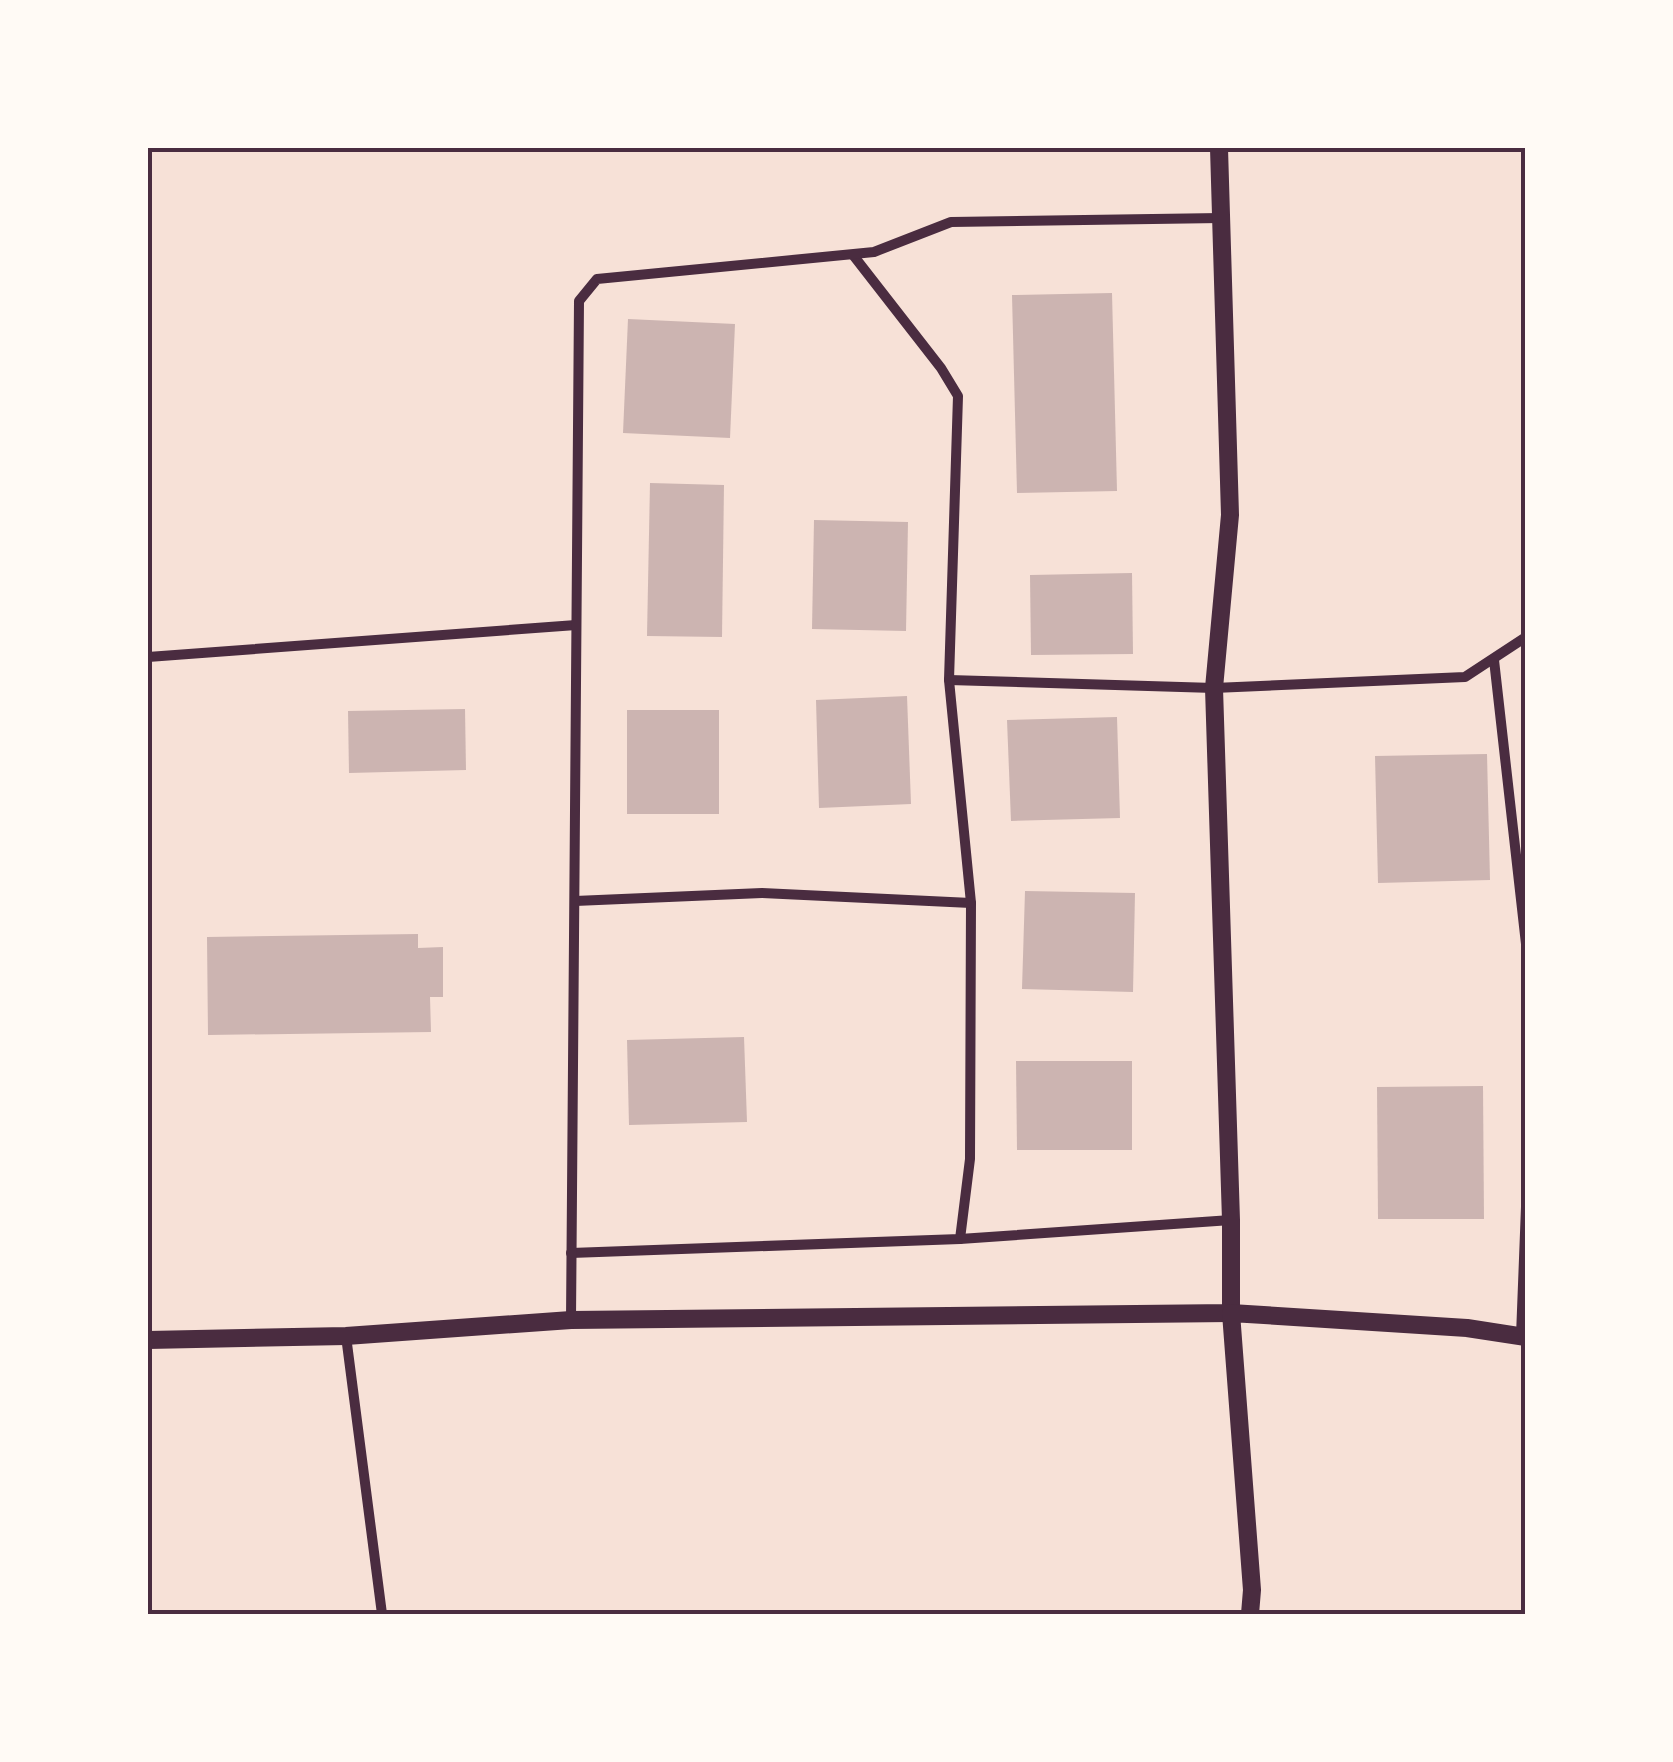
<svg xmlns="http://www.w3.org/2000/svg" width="1673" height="1762" viewBox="0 0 1673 1762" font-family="'PT Serif',serif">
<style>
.building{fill:#ccb4b1}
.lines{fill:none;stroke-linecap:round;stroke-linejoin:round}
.minor{stroke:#4a2c40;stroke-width:10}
.tertiary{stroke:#4a2c40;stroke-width:18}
.neatline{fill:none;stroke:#4a2c40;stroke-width:4}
</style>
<rect width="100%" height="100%" fill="#f7e1d7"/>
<!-- building -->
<g class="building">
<path d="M1112,293l5,198 -100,2 -5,-198z"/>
<path d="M628,319l107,5 -5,114 -107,-5z"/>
<path d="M650,483l74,2 -2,152 -75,-1z"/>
<path d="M814,520l94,2 -2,109 -94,-2z"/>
<path d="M1132,573l1,81 -102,1 -1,-80z"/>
<path d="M907,696l4,108 -92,4 -3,-108z"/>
<path d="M465,709l1,61 -117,3 -1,-62z"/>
<rect x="627" y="710" width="92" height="104"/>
<path d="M1117,717l3,101 -109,3 -4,-101z"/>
<path d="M1487,754l3,126 -112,3 -3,-127z"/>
<path d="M1025,891l110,2 -2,99 -111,-3z"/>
<path d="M418,934v14l25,-1v50h-13l1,35 -223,3 -1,-98z"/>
<path d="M744,1037l3,85 -118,3 -2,-85z"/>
<path d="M1016,1061h116v89h-115z"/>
<path d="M1483,1086l1,133h-106l-1,-132z"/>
</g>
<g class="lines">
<!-- minor -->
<g class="minor">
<path d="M853,255l88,113 17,28 -9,284 22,223 -1,256 -10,80"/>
<path d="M148,657l428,-32"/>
<path d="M1494,660l32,284"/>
<path d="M949,680l265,8 251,-11 61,-40"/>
<path d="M575,901l187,-8 209,10"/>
<path d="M571,1253l389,-14 271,-19"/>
<path d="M571,1320l8,-1019 18,-22 277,-27 77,-30 270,-4"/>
<path d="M346,1336l36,278"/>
<path d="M1521,1336l5,-129"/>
</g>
<!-- tertiary -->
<g class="tertiary">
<path d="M148,1340l198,-4 225,-16 660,-7v-93l-17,-532 16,-173 -11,-367"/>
<path d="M1250,1614l2,-24 -21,-277 236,15 59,9"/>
</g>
</g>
<!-- border -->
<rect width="1673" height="1762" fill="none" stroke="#fffaf5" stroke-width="300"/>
<rect x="150" y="150" width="1373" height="1462" class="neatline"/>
</svg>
